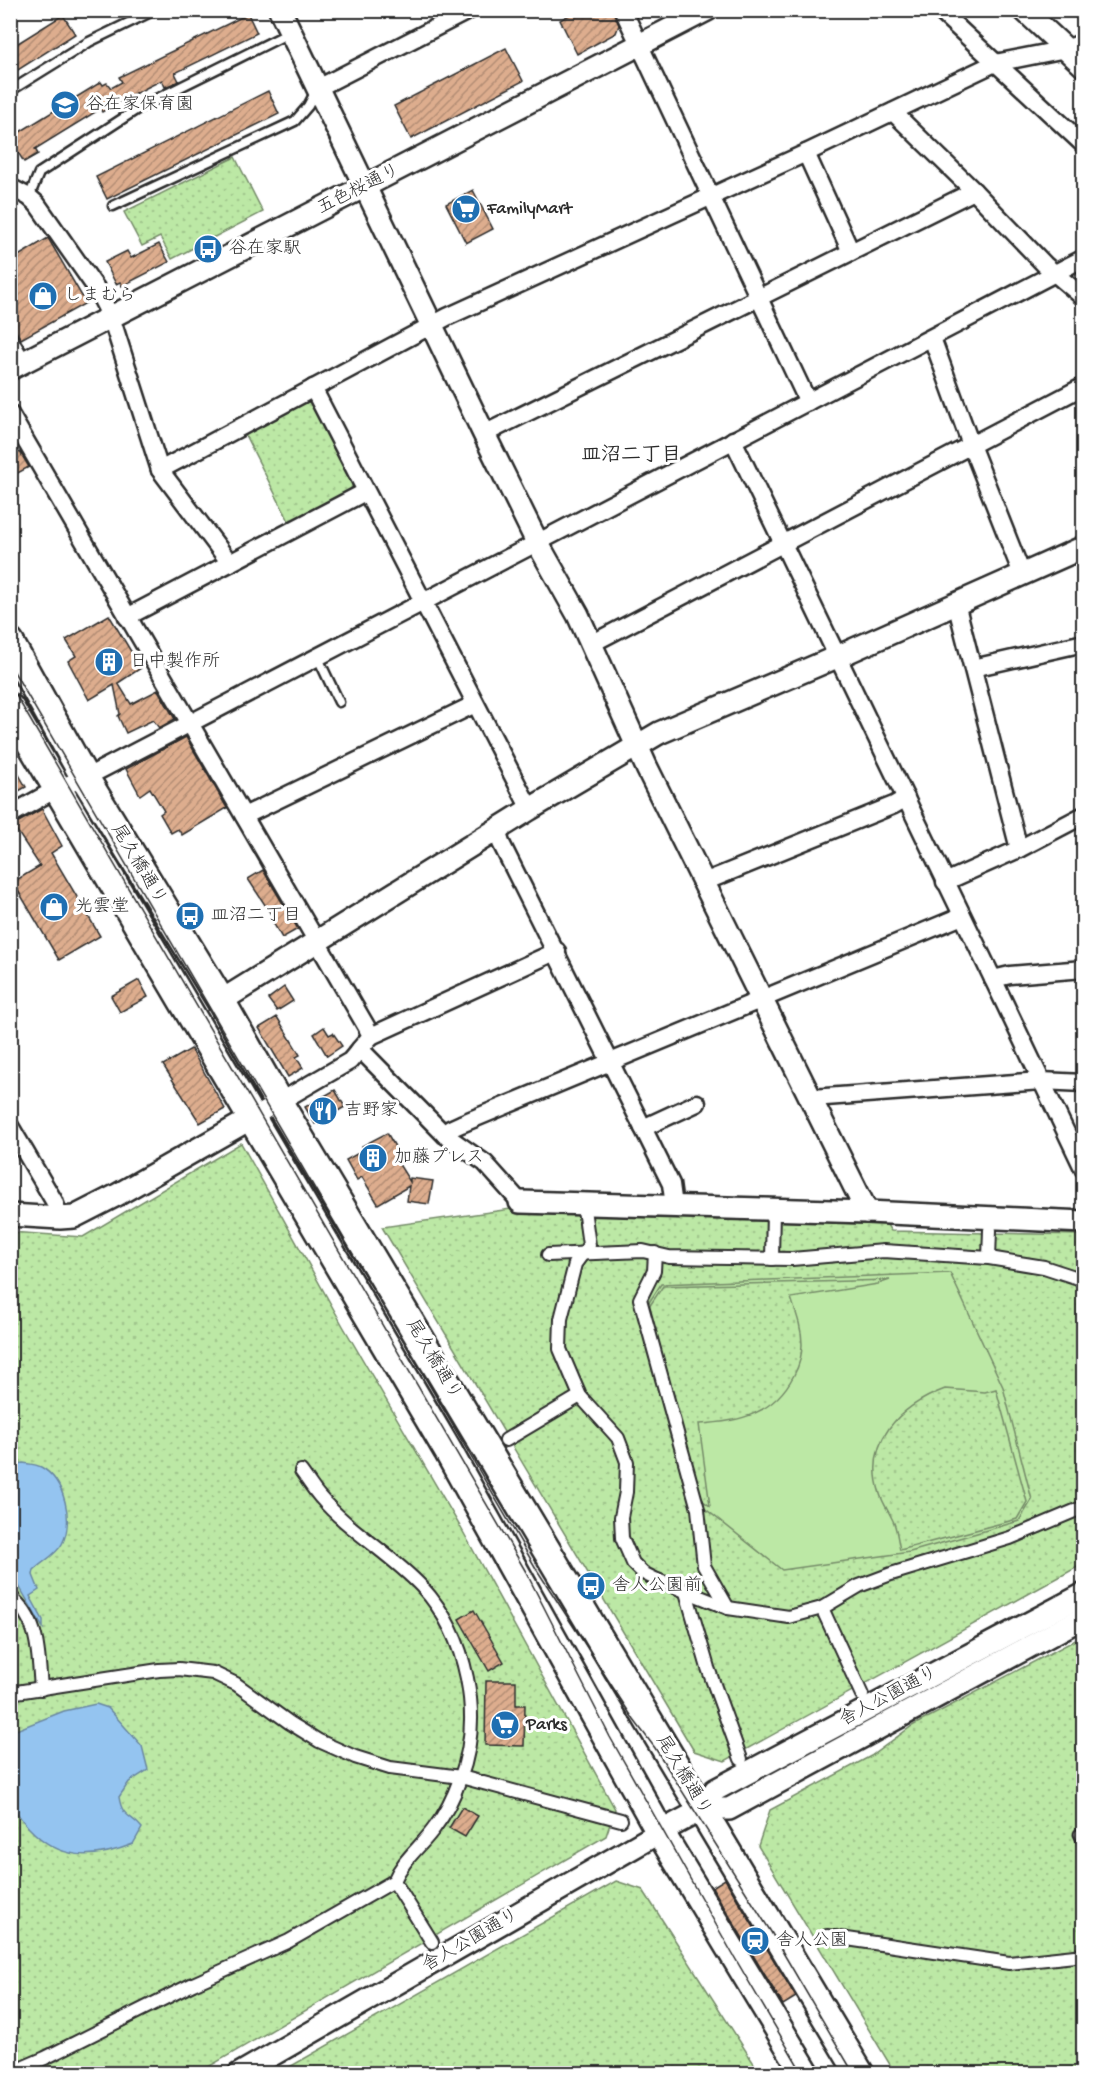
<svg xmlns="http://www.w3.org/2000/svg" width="1094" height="2084" viewBox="0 0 1094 2084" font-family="'Gochi Hand','Klee One',sans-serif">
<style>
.park{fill:url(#park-dots);stroke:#748a68;stroke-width:1.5}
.pitch{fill:#bce8a5;stroke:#748a68;stroke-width:1.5;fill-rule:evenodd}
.water{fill:#94c4f0;stroke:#6a87a1;stroke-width:1.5}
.building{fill:url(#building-hatch);stroke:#2b2b2b;stroke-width:1.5}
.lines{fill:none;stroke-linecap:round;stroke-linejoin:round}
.service-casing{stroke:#2b2b2b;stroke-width:13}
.pedestrian-casing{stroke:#2b2b2b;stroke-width:16}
.minor-casing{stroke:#2b2b2b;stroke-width:21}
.tertiary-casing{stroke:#2b2b2b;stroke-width:26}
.primary-casing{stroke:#2b2b2b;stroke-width:32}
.service{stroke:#fff;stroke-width:8}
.pedestrian{stroke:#fff;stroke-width:12}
.minor{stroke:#fff;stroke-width:16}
.tertiary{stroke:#fff;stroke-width:21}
.primary{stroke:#fff;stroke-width:27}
.tram{stroke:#2b2b2b;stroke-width:1.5}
.labels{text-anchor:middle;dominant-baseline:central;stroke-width:6;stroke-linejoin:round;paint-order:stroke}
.poi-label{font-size:18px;fill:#2b2b2b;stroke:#fff;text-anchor:start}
.street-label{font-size:18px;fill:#2b2b2b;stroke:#fff}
.neighbourhood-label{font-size:20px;font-weight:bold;fill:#2b2b2b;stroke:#fff}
</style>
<defs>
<pattern id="park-dots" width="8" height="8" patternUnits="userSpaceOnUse" patternTransform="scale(1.5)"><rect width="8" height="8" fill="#bce8a5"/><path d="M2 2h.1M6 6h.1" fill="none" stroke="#a2c78e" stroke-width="1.8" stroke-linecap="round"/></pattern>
<pattern id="building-hatch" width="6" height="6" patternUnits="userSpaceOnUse" patternTransform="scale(1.5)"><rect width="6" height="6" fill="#ddad8e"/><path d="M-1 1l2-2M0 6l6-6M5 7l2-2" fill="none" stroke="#b38d74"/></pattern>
</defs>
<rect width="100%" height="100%" fill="#fff"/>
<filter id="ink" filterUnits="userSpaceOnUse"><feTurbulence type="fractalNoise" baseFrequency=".0167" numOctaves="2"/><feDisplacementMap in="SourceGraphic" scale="12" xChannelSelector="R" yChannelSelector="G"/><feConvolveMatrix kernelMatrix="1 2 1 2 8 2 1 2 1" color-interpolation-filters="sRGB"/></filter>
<g filter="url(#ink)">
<!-- park -->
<g class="park">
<path d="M235,157l28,55 -91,47 -12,-22 -18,9 -18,-34z"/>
<path d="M306,401l7,2 40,78 -2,8 -61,34 -46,-90z"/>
<path d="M241,1143l102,183 118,202 154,281 -9,27 -408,237h-187l-1,-841 73,5z"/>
<path d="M511,1209l376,16 4,6 192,4v329l-358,197 -31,-10 -312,-524z"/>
<path d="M1083,1636v437h-188l-137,-227 12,-36 101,-54 41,-30z"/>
<path d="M616,1881l27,9 117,183h-481z"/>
</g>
<!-- pitch -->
<path class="pitch" d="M950,1273l53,114 29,113 -13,21 -109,31 -128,18 -89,-71 -53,-183 21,-32zM890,1280l-12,4 -87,14c5,15 11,30 11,46 0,10 -3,22 -8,31 -20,39 -54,47 -95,49l11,82 -16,-12 -51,-178 20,-30zM945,1389l40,3 11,-3 31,113 -10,17 -117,31c-2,-9 -3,-19 -6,-27 -4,-10 -11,-19 -14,-29 -17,-53 20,-88 65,-105z"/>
<!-- water -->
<g class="water">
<path d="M23,1463c6,1 13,1 18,4 24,13 33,54 21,77 -6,11 -19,17 -28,26l-1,5 6,15 -9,6 13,24v8l-32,-56v-107z"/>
<path d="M96,1704l12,4 34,38 6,24 -19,12 -10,15c3,21 12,17 23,31l-9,16c-40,16 -73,17 -104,-16 -8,-8 -17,-21 -19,-32 -3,-20 0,-43 1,-64l53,-21z"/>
</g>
<!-- building -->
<g class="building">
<path d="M578,10h35l6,15 -3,8 -39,21 -17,-34z"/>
<path d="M248,14l9,19 -82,40 4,8 -14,6 -3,-7 -40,20 -20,12 -2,-3 -65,40 3,5 -14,8 -14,-22v-2l91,-56 2,3 4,-2 4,5 11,-6 -3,-5z"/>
<path d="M63,15l12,19 -65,41v-27z"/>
<path d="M506,48l17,33 -112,58 -17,-33z"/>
<path d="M268,91l11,23 -172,85 -11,-22z"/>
<path d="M473,190l20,39 -27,14 -20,-39z"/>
<path d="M48,238l38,65 -65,36 -11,-16v-62z"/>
<path d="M159,244l10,18 -47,24 -2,-4 -4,2 -11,-22 22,-11 4,7z"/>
<path d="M20,452l9,15 -19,10v-20z"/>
<path d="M109,615l32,53 -23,15 13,21 27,-14 17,29 -16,9 -6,-8 -27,13 -8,-17 2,-2 -6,-29 -25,15 -21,-39 8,-5 -10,-16z"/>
<path d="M186,737l41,71 -45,27 -4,-6 -7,4 -11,-19 4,-3 -14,-23 -10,7 -14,-26z"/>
<path d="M10,759l16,28 -16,9z"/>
<path d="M42,809l20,37 -11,7 49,83 -41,24 -46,-78 27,-16 -27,-41z"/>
<path d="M263,870l35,59 -16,9 -10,-17 3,-1 -27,-41z"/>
<path d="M139,980l9,17 -28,15 -9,-16z"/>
<path d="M284,987l9,14 -16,10 -9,-12z"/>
<path d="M277,1017l23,38 -4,2 7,11 -15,9 -29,-49z"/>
<path d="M324,1027l5,8 4,-2 9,13 -15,10 -13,-22z"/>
<path d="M191,1049l34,60 -25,14 -37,-58z"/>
<path d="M335,1090l10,17 -30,17 -10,-17z"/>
<path d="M387,1133l13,22 -5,3 15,24v-4l23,3 -4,23 -22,-3 2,-15 -31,18 -16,-27 -5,3 -11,-20 18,-10 -2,-4z"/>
<path d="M474,1610l30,52 -15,9 -30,-52z"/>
<path d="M486,1681h30v24h9l-1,41 -39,-1z"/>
<path d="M462,1807l16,9 -13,21 -16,-9z"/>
<path d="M725,1879l71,118 -13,8 -71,-118z"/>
</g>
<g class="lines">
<!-- service casing -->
<g class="service-casing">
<g id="service">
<path d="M10,91l79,-49 66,-32"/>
<path d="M29,197l10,-24 103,-67 149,-74"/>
<path d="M113,206l182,-85 13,-15 9,-17"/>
<path d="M318,658l21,44"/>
<path d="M1084,1831l-5,3 5,10"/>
</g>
</g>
<!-- pedestrian casing -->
<g class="pedestrian-casing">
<g id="pedestrian">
<path d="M583,1202l6,43 -14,19 -14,55 -1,30 20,47 38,42 9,24 -1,30 -5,25 1,21 11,25 10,10 12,6 73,29 61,9 33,-9 40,87"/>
<path d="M655,1253l-1,18 -14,28 58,210 6,57 24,42"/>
<path d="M548,1255l95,-4 26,6 123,2 92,-8 105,7 55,9 40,13"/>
<path d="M989,1258l1,-28"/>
<path d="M772,1259l1,-49"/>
<path d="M506,1440l74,-44"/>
<path d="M301,1471c6,8 12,18 19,26 29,34 71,57 102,90 45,49 62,129 38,192 -6,17 -14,34 -25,48 -13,19 -32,32 -41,54l38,61"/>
<path d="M686,1592l22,76 33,91"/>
<path d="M10,1596c30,25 28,57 31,93"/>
<path d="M822,1608l37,-22 32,-12 119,-36 74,-31"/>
<path d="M10,1693l149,-23 20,-1 34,4 23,11 54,39 29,18 36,16 35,11 71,9 160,43"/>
<path d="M827,1936l182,27 75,-8"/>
<path d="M10,2073l35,-15 148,-74 96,-43 105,-60"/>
</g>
</g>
<!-- minor casing -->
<g class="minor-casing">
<g id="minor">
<path d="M623,10l185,392"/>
<path d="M939,10l145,135"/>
<path d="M318,88l152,-78"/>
<path d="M893,112l81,79 71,74 39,33"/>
<path d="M806,153l45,99"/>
<path d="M10,187l19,10 8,7 59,84 15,29 49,153 70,93"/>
<path d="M932,338l39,107 51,129"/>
<path d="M10,341l13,22"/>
<path d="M313,388l217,421"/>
<path d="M10,414l356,612 5,10 -11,13"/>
<path d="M484,434l490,-243"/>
<path d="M733,440l260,539 17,-4 74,-6"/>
<path d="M160,470l287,-153 359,-164 189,-90 71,-14 18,-7"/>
<path d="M956,603l63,246"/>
<path d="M127,617l238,-125"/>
<path d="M591,644l493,-258"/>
<path d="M973,668l111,-25"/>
<path d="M10,815l48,-27 27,-10 999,-520"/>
<path d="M244,816l231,-112"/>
<path d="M497,830l4,13 170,341 3,22"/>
<path d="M704,882l190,-77 12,-7"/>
<path d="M945,882l74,-33 65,-34"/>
<path d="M993,979l91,191"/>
<path d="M371,1036l186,-85"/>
<path d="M812,1098l229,-17 43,2"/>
<path d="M252,1118l98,-57 10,-12 85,86 40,28 35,39"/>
<path d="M10,1126l44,75 6,17"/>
<path d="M643,1128l54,-25"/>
<path d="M445,1135l5,-6 11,-5 501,-208"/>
</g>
</g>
<!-- tertiary casing -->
<g class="tertiary-casing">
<g id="tertiary">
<path d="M280,10l204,424 53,108 41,73 69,153 220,444"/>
<path d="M1024,10l60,56"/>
<path d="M10,369l697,-359"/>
<path d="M221,1001l309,-192 129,-76 180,-77 245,-109"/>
<path d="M520,1202l347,10 217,10"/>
<path d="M10,1215l50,3 14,-1 43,-22 135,-77"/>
<path d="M703,1809l12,-19 369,-196"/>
<path d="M239,2074l421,-242 43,-23h26l355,-192"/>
</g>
</g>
<!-- primary casing -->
<g class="primary-casing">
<g id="primary">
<path d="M10,643l75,135 136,223 58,102 581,971"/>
<path d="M10,708l438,743 212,381 146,242"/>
</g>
</g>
<!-- service -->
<use href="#service" class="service"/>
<!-- pedestrian -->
<use href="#pedestrian" class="pedestrian"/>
<!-- minor -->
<use href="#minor" class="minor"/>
<!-- tertiary -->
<use href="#tertiary" class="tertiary"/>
<!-- primary -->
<use href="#primary" class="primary"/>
<!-- tram -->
<g class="tram">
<path d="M10,665l527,905 97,150 21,28 116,184 83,142"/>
<path d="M10,685l516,887 84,165 122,216 71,121"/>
</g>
</g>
</g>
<!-- icons -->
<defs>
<g id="school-disc" transform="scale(1.5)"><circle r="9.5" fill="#1f6fb2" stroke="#fff"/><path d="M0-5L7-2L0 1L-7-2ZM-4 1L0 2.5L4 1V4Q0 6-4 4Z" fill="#fff"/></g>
<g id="supermarket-disc" transform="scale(1.5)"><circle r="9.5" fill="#1f6fb2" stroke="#fff"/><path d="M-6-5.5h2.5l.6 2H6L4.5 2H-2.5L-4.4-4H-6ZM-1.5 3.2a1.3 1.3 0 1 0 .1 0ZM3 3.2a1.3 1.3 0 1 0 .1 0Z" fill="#fff"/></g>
<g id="bus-disc" transform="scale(1.5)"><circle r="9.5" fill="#1f6fb2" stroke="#fff"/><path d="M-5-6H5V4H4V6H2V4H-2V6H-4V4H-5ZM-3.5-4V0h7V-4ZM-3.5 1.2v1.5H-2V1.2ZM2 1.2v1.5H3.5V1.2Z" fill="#fff"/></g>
<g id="shop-disc" transform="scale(1.5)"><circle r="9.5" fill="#1f6fb2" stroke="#fff"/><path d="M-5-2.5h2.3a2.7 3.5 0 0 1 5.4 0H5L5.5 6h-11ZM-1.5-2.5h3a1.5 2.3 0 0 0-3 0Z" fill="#fff"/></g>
<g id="building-disc" transform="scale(1.5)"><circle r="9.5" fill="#1f6fb2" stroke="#fff"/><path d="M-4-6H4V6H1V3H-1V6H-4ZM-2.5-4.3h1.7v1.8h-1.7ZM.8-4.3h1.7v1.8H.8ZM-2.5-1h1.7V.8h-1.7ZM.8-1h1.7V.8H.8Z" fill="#fff"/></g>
<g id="restaurant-disc" transform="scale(1.5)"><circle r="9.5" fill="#1f6fb2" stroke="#fff"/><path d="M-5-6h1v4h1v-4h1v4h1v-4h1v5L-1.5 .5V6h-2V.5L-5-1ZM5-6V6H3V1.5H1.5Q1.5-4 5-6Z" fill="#fff"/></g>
<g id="station-disc" transform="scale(1.5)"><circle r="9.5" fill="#1f6fb2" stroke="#fff"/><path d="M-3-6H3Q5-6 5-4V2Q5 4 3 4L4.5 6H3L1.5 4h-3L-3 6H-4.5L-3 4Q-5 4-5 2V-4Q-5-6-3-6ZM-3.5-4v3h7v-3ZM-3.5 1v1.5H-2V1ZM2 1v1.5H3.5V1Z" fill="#fff"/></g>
</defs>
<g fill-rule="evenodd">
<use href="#school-disc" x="65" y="105"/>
<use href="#supermarket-disc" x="466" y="209"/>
<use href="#bus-disc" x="208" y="249"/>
<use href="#shop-disc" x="43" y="296"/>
<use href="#building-disc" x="109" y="662"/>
<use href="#shop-disc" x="54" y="907"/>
<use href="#bus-disc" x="190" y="916"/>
<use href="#restaurant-disc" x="323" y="1111"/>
<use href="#building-disc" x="373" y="1158"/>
<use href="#bus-disc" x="591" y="1586"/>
<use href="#supermarket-disc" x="505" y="1725"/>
<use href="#station-disc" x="755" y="1941"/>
</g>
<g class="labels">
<!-- poi labels -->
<g class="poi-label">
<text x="86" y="105">谷在家保育園</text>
<text x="487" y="209">FamilyMart</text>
<text x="229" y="249">谷在家駅</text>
<text x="64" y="296">しまむら</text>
<text x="130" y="662">日中製作所</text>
<text x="75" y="907">光雲堂</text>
<text x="211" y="916">皿沼二丁目</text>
<text x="344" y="1111">吉野家</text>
<text x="394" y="1158">加藤プレス</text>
<text x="612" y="1586">舎人公園前</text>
<text x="526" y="1725">Parks</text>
<text x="776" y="1941">舎人公園</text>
</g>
<!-- street labels -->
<g class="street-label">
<text transform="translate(359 190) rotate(-27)">五色桜通り</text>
<text transform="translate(138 865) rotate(59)">尾久橋通り</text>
<text transform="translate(433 1360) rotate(59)">尾久橋通り</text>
<text transform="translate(889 1697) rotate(-28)">舎人公園通り</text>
<text transform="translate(683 1776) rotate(59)">尾久橋通り</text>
<text transform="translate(471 1941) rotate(-30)">舎人公園通り</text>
</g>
<!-- neighbourhood labels -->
<g class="neighbourhood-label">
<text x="631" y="456">皿沼二丁目</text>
</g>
</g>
<!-- margin -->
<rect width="1094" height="2084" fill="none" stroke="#fff" stroke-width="36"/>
<rect x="18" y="18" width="1058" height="2048" fill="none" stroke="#2b2b2b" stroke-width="2" filter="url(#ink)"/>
</svg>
